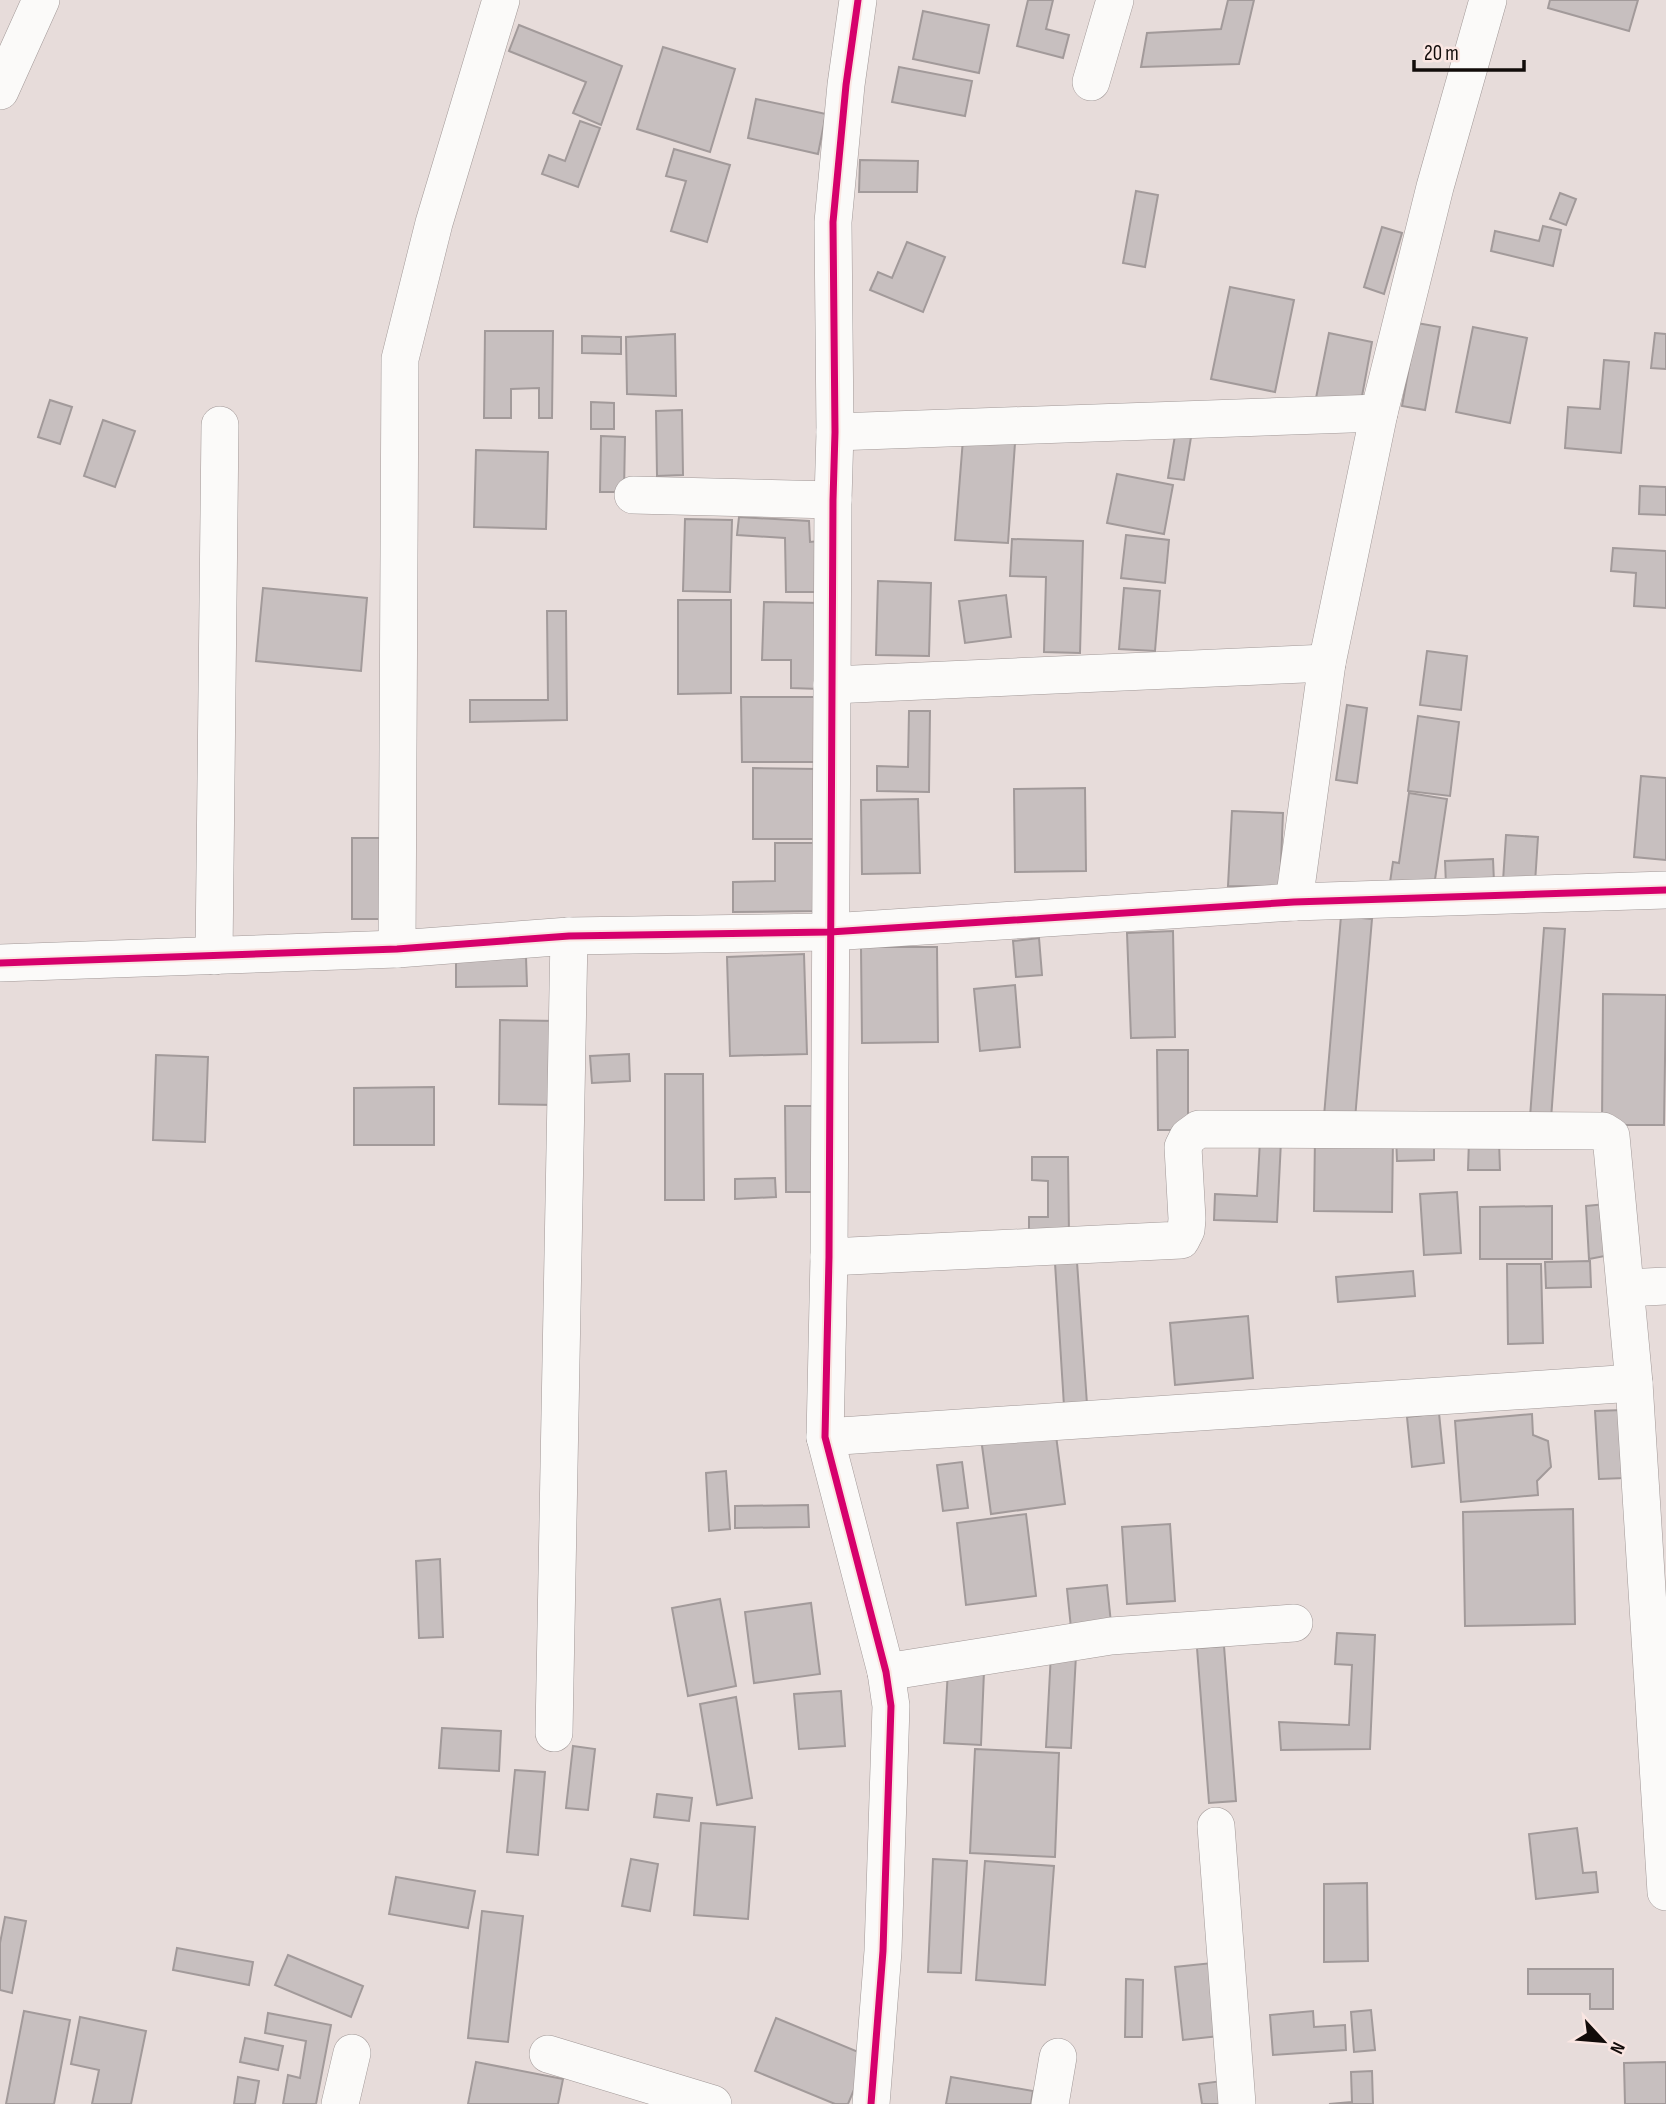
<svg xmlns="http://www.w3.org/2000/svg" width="1666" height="2104" viewBox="0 0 1666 2104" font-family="'Sofia Sans Condensed',sans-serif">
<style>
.building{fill:#c7bfbf;stroke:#a29a9a;stroke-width:2}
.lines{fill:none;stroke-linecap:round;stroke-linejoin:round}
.street-casing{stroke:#a19897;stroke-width:38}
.street{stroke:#fbfaf9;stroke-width:37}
.cycleway-casing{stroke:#fae6e2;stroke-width:11}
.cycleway{stroke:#d6006c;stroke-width:7}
</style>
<rect width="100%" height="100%" fill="#e7dcda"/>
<!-- building -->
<g class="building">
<path d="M1028,0h25l-7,29 23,6 -6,23 -46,-12z"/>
<path d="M1228,0h26l-15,64 -98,3 6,-34 74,-4z"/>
<path d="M1550,0h88l-9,31 -81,-23z"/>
<path d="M923,11l66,14 -10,48 -66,-14z"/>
<path d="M519,25l103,41 -21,59 -28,-12 13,-31 -77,-31z"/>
<path d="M663,47l72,22 -25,83 -73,-23z"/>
<path d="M899,67l73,14 -7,35 -73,-14z"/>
<path d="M756,99l70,15 -8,40 -70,-16z"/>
<path d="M580,121l20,7 -22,59 -36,-13 7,-19 16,6z"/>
<path d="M674,149l56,16 -23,77 -36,-11 15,-50 -20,-5z"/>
<path d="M860,160l58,1 -1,31h-58z"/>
<path d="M1136,191l22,4 -13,72 -22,-4z"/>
<path d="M1560,193l16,6 -10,26 -16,-6z"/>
<path d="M1543,226l18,4 -8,36 -62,-15 4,-20 44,10z"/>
<path d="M1382,227l20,6 -18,61 -20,-7z"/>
<path d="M907,242l38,15 -22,55 -53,-22 8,-18 14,6z"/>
<path d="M1230,287l64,13 -19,92 -64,-13z"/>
<path d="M1417,323l23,4 -15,83 -23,-4z"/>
<path d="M1473,327l54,11 -17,85 -54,-11z"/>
<path d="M485,331h68l-1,87h-13v-30l-28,1v29h-27z"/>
<path d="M1329,333l43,9 -12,65 -44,-9z"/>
<path d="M1655,333l11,1v35l-15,-1z"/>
<path d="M675,334l1,62 -49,-2 -1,-57z"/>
<path d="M582,336l39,1v17l-39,-1z"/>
<path d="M1604,360l25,2 -8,91 -56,-5 3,-41 32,2z"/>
<path d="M50,400l22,7 -12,37 -22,-7z"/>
<path d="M591,402l23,1v26h-23z"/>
<path d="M682,410l1,65 -26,1 -1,-65z"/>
<path d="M103,420l32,11 -20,56 -31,-11z"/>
<path d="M1177,423l16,2 -9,55 -16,-2z"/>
<path d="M601,436l24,1 -1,55h-24z"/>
<path d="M963,439l52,4 -7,100 -53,-3z"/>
<path d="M476,450l72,2 -2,77 -72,-2z"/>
<path d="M1117,474l56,11 -9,49 -57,-11z"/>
<path d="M1640,486l26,1v28l-27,-1z"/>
<path d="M739,517l70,4 1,21 9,-1 5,51h-38l-1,-54 -48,-3z"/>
<path d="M685,519l47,1 -2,72 -47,-1z"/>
<path d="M1126,535l43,5 -4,43 -44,-5z"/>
<path d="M1012,539l71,2 -3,112 -36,-1 2,-75 -36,-1z"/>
<path d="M1613,548l53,3v57l-32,-2 2,-33 -25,-2z"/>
<path d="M878,581l53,2 -2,73 -53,-1z"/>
<path d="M263,588l104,10 -6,73 -105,-10z"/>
<path d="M1124,588l36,3 -5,60 -36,-2z"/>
<path d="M1006,595l5,42 -46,6 -6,-42z"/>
<path d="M678,600h53v93l-53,1z"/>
<path d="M764,602l58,1 -3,86 -28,-1v-28h-29z"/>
<path d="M547,611h19l1,109 -97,2v-22h78z"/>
<path d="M1427,651l40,5 -6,54 -41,-5z"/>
<path d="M741,697h79v65h-78z"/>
<path d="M1347,705l20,3 -10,75 -21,-3z"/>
<path d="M909,711h21l-1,81 -52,-1v-25l31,1z"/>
<path d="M1418,716l41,6 -9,74 -42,-5z"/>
<path d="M753,768l64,1v70h-64z"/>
<path d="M1641,776l25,2v82l-32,-3z"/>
<path d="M1085,788l1,83 -71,1 -1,-83z"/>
<path d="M1409,793l38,6 -13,87 -45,3 4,-27 6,1z"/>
<path d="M918,799l2,74 -58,1 -1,-74z"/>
<path d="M1232,811l51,2 -3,74 -52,-1z"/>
<path d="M1506,835l32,2 -3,46 -32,-2z"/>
<rect x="352" y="838" width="28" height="81"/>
<path d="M775,843h43v68l-85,1v-30l42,-1z"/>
<path d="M1493,859l1,23 -48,3 -1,-24z"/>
<path d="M1341,916l31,3 -17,200 -31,-3z"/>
<path d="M1544,928l21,1 -14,190 -21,-2z"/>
<path d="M1173,931l2,106 -44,1 -4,-105z"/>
<path d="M1039,938l3,37 -26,2 -3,-36z"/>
<path d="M861,947h76l1,95 -76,1z"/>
<path d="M804,954l3,100 -77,2 -3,-99z"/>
<path d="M526,957l1,29 -71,1v-29z"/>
<path d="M1015,985l5,62 -40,4 -6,-62z"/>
<path d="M1603,994l63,1 -2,130h-62z"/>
<path d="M500,1020l57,1 -1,84 -57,-1z"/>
<path d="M1157,1050h31v80h-30z"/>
<path d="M629,1054l1,27 -38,2 -2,-27z"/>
<path d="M156,1055l52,2 -3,85 -52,-2z"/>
<path d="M665,1074h38l1,126h-39z"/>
<path d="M434,1087v58h-80v-57z"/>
<path d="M785,1106h28l1,86h-28z"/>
<path d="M1434,1135v25l-37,1 -1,-25z"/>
<path d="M1315,1136l78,1 -1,75 -78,-1z"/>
<path d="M1260,1140l21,1 -4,81 -63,-2 1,-26 42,2z"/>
<path d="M1469,1140l30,1 1,29h-32z"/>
<path d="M1032,1157h36l1,78h-40v-18h19v-36l-16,-1z"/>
<path d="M775,1178l1,19 -41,2v-20z"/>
<path d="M1457,1192l4,61 -37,2 -4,-61z"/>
<path d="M1606,1204l4,51 -21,4 -3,-53z"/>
<path d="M1552,1206v53h-72v-52z"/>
<path d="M1590,1261l1,26 -45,1 -1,-26z"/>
<path d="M1077,1262l10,142 -23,2 -9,-143z"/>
<path d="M1507,1264h34l2,79 -35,1z"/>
<path d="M1413,1271l2,25 -77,6 -2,-25z"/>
<path d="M1248,1316l5,62 -78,7 -5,-62z"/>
<path d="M1623,1410l2,68 -26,1 -4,-68z"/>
<path d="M1439,1413l5,50 -32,4 -5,-50z"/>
<path d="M1532,1414l1,21 15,6 3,26 -14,14 1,14 -77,7 -6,-81z"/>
<path d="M1055,1428l10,76 -74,10 -10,-76z"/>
<path d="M962,1462l6,46 -25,3 -6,-46z"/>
<path d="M726,1471l4,58 -21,2 -3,-58z"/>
<path d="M808,1505l1,22 -74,1v-22z"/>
<path d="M1573,1509l2,115 -110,2 -2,-114z"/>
<path d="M1026,1514l10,82 -70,9 -9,-82z"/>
<path d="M1170,1524l5,77 -48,3 -5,-77z"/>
<path d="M440,1559l3,78 -24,1 -3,-77z"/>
<path d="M1107,1585l4,38 -40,5 -4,-39z"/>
<path d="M720,1599l16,87 -48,10 -16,-88z"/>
<path d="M811,1603l9,71 -66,9 -9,-71z"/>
<path d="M1337,1633l38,2 -5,114 -89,1 -2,-28 70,3 3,-60 -17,-1z"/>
<path d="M1224,1646l12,155 -27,2 -12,-155z"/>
<path d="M1051,1653l25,2 -5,93 -25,-1z"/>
<path d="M948,1669l36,2 -3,74 -37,-2z"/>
<path d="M841,1691l4,55 -46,3 -5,-55z"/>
<path d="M736,1697l16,101 -35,7 -17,-101z"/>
<path d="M442,1728l59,3 -2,40 -60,-3z"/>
<path d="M573,1746l22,3 -7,61 -22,-2z"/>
<path d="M975,1749l84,4 -4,104 -85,-4z"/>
<path d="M515,1770l30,2 -7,83 -31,-3z"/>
<path d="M657,1794l35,4 -3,23 -35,-4z"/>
<path d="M701,1823l54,4 -7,92 -54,-4z"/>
<path d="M1577,1828l6,45 13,-1 2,20 -62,7 -7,-65z"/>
<path d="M631,1859l27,5 -8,47 -28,-5z"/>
<path d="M933,1859l34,2 -6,112 -33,-1z"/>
<path d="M985,1861l69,5 -9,119 -69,-5z"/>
<path d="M396,1877l79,14 -7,37 -79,-14z"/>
<path d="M1367,1883l1,78 -44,1v-78z"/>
<path d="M482,1911l41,5 -15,126 -40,-4z"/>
<path d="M5,1917l21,4 -14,72 -12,-3v-47z"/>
<path d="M177,1948l76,14 -4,23 -76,-15z"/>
<path d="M288,1955l75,31 -12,31 -76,-32z"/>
<path d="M1212,1963l7,73 -36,4 -8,-73z"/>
<path d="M1528,1969h85v40h-23v-15h-62z"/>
<path d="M1126,1979l17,1 -1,57h-17z"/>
<path d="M1371,2010l4,40 -21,2 -3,-40z"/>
<path d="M24,2011l46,9 -16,84h-48z"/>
<path d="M1313,2011l1,16 31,-2 1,25 -73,5 -3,-40z"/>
<path d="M268,2013l63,12 -15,79h-33l5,-29 12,3 6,-37 -41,-8z"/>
<path d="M80,2017l66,14 -15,73h-39l7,-34 -28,-6z"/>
<path d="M776,2018l92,38 -20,48h-13l-80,-33z"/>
<path d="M245,2038l38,8 -5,24 -38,-8z"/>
<path d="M476,2062l87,17 -5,25h-90z"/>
<path d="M1666,2062v42h-41l-1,-41z"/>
<path d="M1372,2071l1,33h-44l23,-2 -1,-30z"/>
<path d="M238,2077l21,4 -4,23h-21z"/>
<path d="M951,2077l82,14 -2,13h-85z"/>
<path d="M1229,2080l3,24h-30l-3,-20z"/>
</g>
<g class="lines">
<!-- street casing -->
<g class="street-casing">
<g id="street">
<path d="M858,0l-12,85 -13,137 2,210 -2,68 -4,757 -4,180 61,235 5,34 -8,245 -12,153"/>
<path d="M1091,82l24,-82"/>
<path d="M0,91l41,-91"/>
<path d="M835,432l544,-19"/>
<path d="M633,495l200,5"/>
<path d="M832,685l495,-22"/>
<path d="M1294,902l33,-239 52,-250 56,-226 53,-187"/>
<path d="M397,949l3,-590 34,-136 67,-223"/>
<path d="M214,956l6,-531"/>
<path d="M0,963l397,-14 172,-13 261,-4 464,-30 372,-12"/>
<path d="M829,1257l352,-17 5,-10 1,-11 -4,-72 5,-10 11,-8 404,2 8,5 23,247 32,509"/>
<path d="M1626,1288l40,-2"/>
<path d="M825,1437l809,-54"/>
<path d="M886,1672l225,-36 183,-13"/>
<path d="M554,1733l15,-797"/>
<path d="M1216,1826l21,278"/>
<path d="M548,2054l165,50"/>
<path d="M340,2104l12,-51"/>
<path d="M1050,2104l8,-47"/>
</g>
</g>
<!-- street -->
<use href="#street" class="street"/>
<!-- cycleway casing -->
<g class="cycleway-casing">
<g id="cycleway">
<path d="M858,0l-12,85 -13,137 2,210 -2,68 -4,757 -4,180 61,235 5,34 -8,245 -12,153"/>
<path d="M0,963l397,-14 172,-13 261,-4 464,-30 372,-12"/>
</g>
</g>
<!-- cycleway -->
<use href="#cycleway" class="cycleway"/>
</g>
<!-- north arrow -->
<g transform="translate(1603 2041) rotate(116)" stroke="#fae6e2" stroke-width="5" paint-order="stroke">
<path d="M0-5L12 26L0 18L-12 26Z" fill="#120c0a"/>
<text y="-10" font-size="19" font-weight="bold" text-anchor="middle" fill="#120c0a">N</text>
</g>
<!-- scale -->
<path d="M1414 60v10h110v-10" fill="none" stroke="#120c0a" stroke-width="3.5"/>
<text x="1424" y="60" font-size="21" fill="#120c0a" stroke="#fae6e2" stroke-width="5" paint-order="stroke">20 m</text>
</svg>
